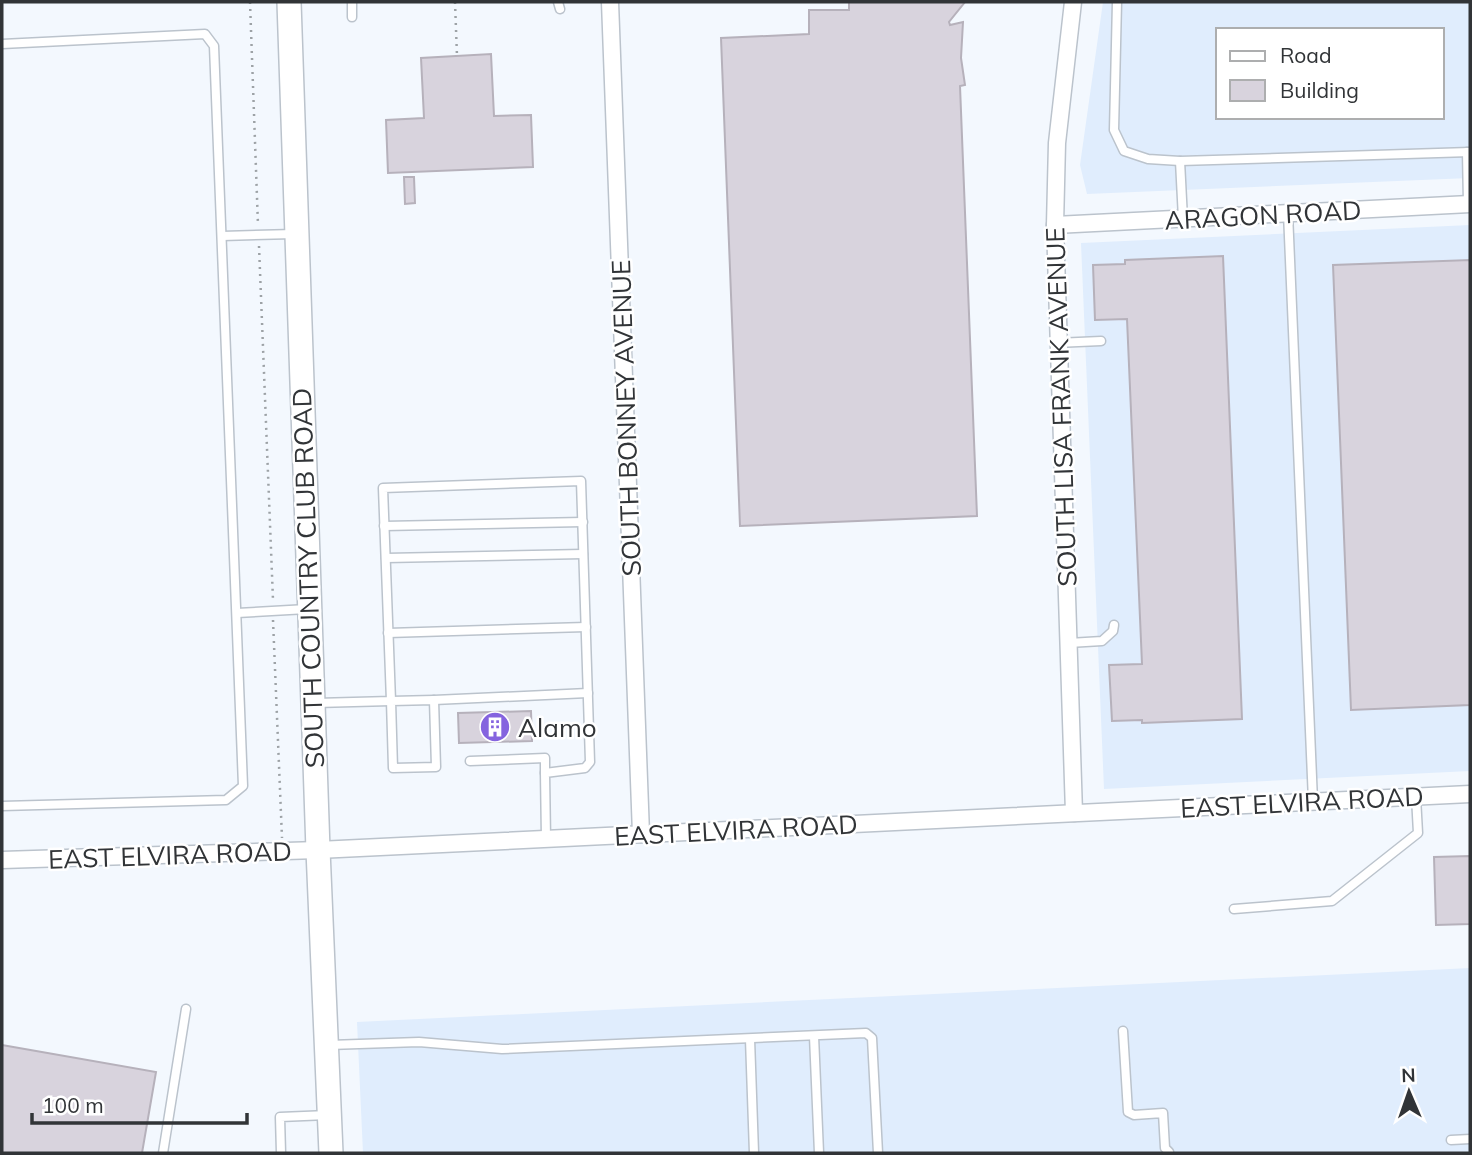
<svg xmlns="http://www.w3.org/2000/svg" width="1472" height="1155" viewBox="0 0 1472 1155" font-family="Mulish,sans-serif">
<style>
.built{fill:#e0edfd;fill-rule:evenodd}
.building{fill:#d8d3dd;stroke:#b6b1bb;stroke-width:2}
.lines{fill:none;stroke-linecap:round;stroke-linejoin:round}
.lane-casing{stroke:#bbc3cc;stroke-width:11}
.street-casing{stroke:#bbc3cc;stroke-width:19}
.secondary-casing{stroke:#bbc3cc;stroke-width:26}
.path{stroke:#9da2a6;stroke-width:2.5;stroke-dasharray:2 5;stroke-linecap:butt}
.lane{stroke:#fff;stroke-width:8}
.street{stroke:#fff;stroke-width:16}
.secondary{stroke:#fff;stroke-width:23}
.labels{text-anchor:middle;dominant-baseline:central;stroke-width:5;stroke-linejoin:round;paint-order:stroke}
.street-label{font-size:26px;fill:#313437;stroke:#fff}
.poi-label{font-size:26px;fill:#313437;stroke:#fff;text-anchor:start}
</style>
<rect width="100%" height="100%" fill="#f3f8fe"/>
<!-- built -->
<g class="built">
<path d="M1103,2h367v176l-383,16 -7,-29zM1218,30h224v87h-224z"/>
<path d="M1470,225v546l-366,18 -23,-546z"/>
<path d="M1470,968v185h-1107l-6,-131z"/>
</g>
<!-- building -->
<g class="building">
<path d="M849,2h116l-16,20 1,3 13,-3 -2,36 4,27 -5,1 17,430 -237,10 -19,-488 88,-4v-24h40z"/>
<path d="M491,54l3,62 37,-1 2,52 -145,6 -2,-53 38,-2 -3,-60z"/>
<path d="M404,177h10l1,26 -10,1z"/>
<path d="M1223,256l19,463 -100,4v-3l-30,1 -3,-56 33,-1 -15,-345 -32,1 -2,-55 32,-1v-4z"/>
<path d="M1470,260v445l-119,5 -18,-445z"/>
<path d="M531,711l1,30 -73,2 -1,-30z"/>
<path d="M1470,856v68l-34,1 -2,-68z"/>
<path d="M2,1045l154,27 -14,81h-140z"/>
</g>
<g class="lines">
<!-- lane casing -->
<g class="lane-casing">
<g id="lane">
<path d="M558,2l2,7"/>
<path d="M1117,2l-3,128 10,21 24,8 32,2 290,-9"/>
<path d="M352,17v-15"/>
<path d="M2,44l203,-10 9,12 29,740 -17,14 -224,6"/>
<path d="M1467,152l1,52"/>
<path d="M1180,161l3,58"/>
<path d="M1288,213l25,588"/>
<path d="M222,236l72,-2"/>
<path d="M1056,343l45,-2"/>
<path d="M384,526l199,-4"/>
<path d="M386,558l197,-4"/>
<path d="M237,613l70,-4"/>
<path d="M388,633l198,-6"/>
<path d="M1069,643l33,-2 11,-10 1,-6"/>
<path d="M434,700l2,67 -43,1 -2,-67z"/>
<path d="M434,700l154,-7"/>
<path d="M316,703l75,-2 -8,-213 198,-7 9,281 -5,6 -40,5 1,66"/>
<path d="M470,761l75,-3v15"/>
<path d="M1234,909l98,-8 86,-68 -2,-36"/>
<path d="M1123,1031l5,81 6,3 29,-2 2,35 4,4"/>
<path d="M814,1036l5,117"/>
<path d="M750,1039l4,114"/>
<path d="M329,1045l90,-3 83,7 364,-16 6,5 6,115"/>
<path d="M1451,1140l19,-1"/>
<path d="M163,1153l23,-144"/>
<path d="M281,1153l-1,-36 48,-2"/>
</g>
</g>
<!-- street casing -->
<g class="street-casing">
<g id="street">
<path d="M610,2l31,832"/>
<path d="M1073,2l-16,141 -2,82 19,588"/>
<path d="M1055,225l415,-21"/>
<path d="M2,860l316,-10 1152,-56"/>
</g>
</g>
<!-- secondary casing -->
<g class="secondary-casing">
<path id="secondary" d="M289,2l29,848 13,303"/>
</g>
<!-- path -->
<g class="path">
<path d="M250,2l8,223"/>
<path d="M455,2l2,54"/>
<path d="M259,246l14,354"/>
<path d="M273,620l9,218"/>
</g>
<!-- lane -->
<use href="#lane" class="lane"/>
<!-- street -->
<use href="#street" class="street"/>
<!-- secondary -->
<use href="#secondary" class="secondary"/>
</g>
<!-- icons -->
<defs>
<g id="building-disc" transform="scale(1.575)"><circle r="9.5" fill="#8564df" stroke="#fff"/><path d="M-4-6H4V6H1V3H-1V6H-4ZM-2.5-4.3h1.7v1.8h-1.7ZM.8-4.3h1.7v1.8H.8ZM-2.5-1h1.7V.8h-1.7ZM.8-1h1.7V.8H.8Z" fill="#fff"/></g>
</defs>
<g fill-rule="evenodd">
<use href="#building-disc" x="495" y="727"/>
</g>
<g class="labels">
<!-- street labels -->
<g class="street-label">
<text transform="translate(1263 215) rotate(-3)">ARAGON ROAD</text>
<text transform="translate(1061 407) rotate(-92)">SOUTH LISA FRANK AVENUE</text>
<text transform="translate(626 418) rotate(-92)">SOUTH BONNEY AVENUE</text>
<text transform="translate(308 578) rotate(-92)">SOUTH COUNTRY CLUB ROAD</text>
<text transform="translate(1302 802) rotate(-3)">EAST ELVIRA ROAD</text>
<text transform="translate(736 830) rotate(-3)">EAST ELVIRA ROAD</text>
<text transform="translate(170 855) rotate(-2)">EAST ELVIRA ROAD</text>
</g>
<!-- poi labels -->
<g class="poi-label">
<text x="518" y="727">Alamo</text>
</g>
</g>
<!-- border -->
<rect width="1472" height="1155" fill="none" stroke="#313437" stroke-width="7"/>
<!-- legend -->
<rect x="1216" y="28" width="228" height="91" fill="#ffffff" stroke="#adaeaf" stroke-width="2"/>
<rect x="1230" y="51" width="35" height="10" fill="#ffffff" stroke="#adaeaf" stroke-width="2"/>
<text x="1280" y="63" font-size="21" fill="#313437">Road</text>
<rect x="1230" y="80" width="35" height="21" fill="#d8d3dd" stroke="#adaeaf" stroke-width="2"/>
<text x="1280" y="98" font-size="21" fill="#313437">Building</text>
<!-- north arrow -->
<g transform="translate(1409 1092) rotate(358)" stroke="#ffffff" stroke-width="5" paint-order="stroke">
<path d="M0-5L12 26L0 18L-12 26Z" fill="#313437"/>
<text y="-10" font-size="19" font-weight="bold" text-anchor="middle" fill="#313437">N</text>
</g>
<!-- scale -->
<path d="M32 1113v10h215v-10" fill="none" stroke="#313437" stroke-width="3.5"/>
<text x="42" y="1113" font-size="21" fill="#313437" stroke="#ffffff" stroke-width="5" paint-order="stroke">100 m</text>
</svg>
